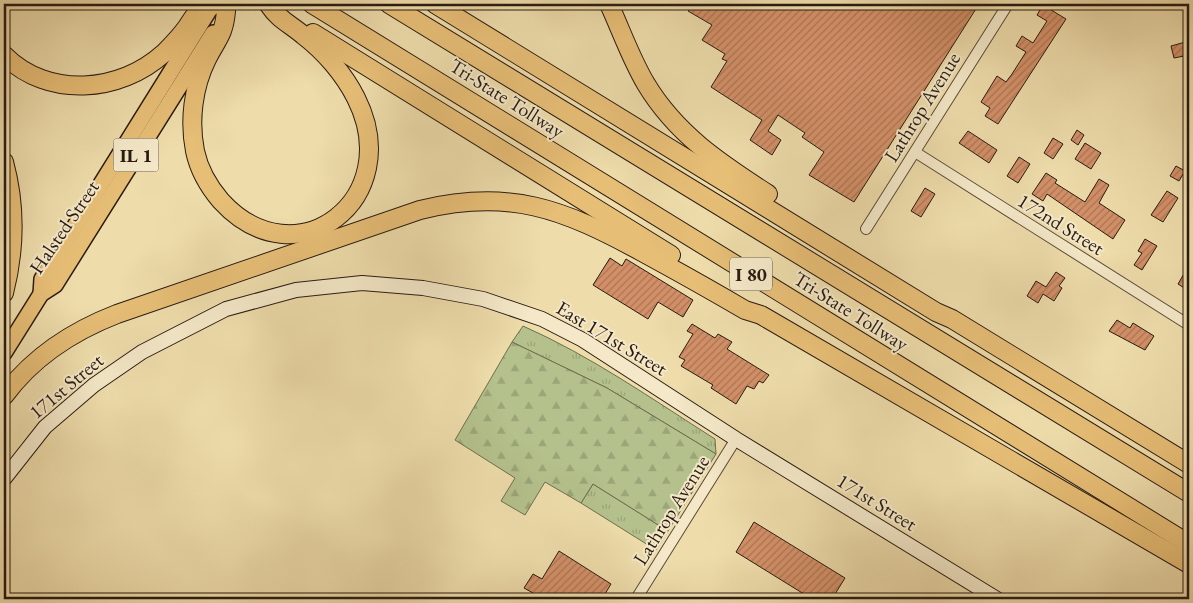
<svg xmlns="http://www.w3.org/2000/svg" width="1193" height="603" viewBox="0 0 1193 603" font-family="'EB Garamond',serif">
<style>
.grass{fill:url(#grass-tufts);stroke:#6e6e4f}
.forest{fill:url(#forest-firs);stroke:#6e6e4f}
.building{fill:url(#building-hatch);stroke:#281b12}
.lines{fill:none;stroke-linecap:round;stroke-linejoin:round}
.street-casing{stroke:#5a4b38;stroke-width:12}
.secondary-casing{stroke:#281b12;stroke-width:16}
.primary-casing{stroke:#281b12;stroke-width:18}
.highway-casing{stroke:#281b12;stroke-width:20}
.street{stroke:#f4e8c8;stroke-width:10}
.secondary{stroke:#f4e8c8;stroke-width:14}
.primary{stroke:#e7be76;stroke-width:15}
.highway{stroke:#e7be76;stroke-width:18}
.labels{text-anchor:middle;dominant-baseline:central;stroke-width:4;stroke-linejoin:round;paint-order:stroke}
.shield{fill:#f4e8c8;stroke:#655849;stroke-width:1}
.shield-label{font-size:19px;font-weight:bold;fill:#281b12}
.street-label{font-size:20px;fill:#281b12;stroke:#f4e8c8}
</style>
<defs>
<pattern id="grass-tufts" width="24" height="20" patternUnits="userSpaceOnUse" patternTransform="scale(1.25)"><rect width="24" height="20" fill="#b4c18c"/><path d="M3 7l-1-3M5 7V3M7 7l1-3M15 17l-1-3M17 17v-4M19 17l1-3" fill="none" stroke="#9ba578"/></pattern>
<pattern id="forest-firs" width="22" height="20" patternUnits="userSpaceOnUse" patternTransform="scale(1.25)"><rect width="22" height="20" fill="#b4c18c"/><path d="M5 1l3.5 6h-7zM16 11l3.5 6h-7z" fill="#9ba578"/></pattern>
<pattern id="building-hatch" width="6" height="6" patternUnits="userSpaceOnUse" patternTransform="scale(1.25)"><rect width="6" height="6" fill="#d39068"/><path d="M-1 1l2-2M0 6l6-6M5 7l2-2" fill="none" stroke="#ab7554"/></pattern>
</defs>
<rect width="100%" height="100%" fill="#eedcab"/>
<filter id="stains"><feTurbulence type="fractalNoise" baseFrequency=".004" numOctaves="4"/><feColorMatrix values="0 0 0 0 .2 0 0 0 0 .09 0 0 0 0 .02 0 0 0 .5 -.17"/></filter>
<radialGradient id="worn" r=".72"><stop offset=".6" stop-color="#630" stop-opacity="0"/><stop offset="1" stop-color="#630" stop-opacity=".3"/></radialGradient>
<!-- grass -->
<g class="grass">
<path d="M523,326c68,30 129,73 192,113l1,15 -109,-66 -95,-46z"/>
<path d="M593,484l75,47 -12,19 -75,-47z"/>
</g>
<!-- forest -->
<path class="forest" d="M512,342l95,46 109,66 -48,77 -75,-47 -12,19 -36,-21 -20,33 -24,-14 14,-23 -60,-38z"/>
<!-- building -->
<g class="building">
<path d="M693,4h286l-125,198 -45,-27 15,-23 -22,-15 3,-4 -27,-18 -10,16 13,9 -9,15 -22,-15 12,-20 -51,-33 16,-26 -5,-2 3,-5 -23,-14 10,-15 -24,-14z"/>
<path d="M1043,5l23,14 -68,105 -13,-8 5,-8 -9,-6 16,-26 9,6 6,-8 14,-22 -10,-6 6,-10 11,7 14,-22 -10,-6z"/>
<path d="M1189,41v14l-15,3 -3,-12z"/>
<path d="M1077,130l7,5 -6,10 -7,-5z"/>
<path d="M968,131l29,19 -8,13 -30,-20z"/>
<path d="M1053,138l10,6 -10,15 -9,-6z"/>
<path d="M1085,143l16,10 -10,16 -16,-10z"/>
<path d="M1019,157l11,7 -12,19 -11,-7z"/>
<path d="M1176,166l9,5 -6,10 -9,-5z"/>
<path d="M1046,173l11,7 -2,3 30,19 14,-23 10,6 -10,18 26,17 -12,19 -66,-45 -4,7 -11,-7z"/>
<path d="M925,188l10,6 -14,23 -10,-6z"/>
<path d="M1167,191l11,7 -15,24 -12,-7z"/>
<path d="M1145,239l12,7 -15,24 -8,-5 8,-12 -4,-2z"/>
<path d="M610,258l12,8 4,-7 67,41 -10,17 -25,-15 -10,17 -55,-34z"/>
<path d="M1189,265v26l-11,-7z"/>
<path d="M1056,272l9,6 -6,8 3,2 -8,13 -11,-7 -5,9 -11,-7 9,-15 10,6z"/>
<path d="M1117,320l13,8 3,-5 21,13 -9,14 -36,-19z"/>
<path d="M692,324l23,14 3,-4 14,8 -5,7 42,26 -6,8 -4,-2 -5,8 -7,-3 -11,18 -25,-16 2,-3 -32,-19 4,-6 -6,-3 14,-23 -6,-3z"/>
<path d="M754,522l91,56 -13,21h-20l-76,-47z"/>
<path d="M559,551l52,33 -9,15h-73l4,-6 -9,-5 9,-14 9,5z"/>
</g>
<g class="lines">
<!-- street casing -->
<g class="street-casing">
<g id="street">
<path d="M915,152l274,173"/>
<path d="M866,229l142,-225"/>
<path d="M636,599l100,-160"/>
</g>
</g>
<!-- secondary casing -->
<g class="secondary-casing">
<path id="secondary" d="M4,479l41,-52 49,-42 48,-33 84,-43 70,-19 66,-7 61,5 60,11 59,20 41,21 153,99 261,160"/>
</g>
<!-- primary casing -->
<g class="primary-casing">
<g id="primary">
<path d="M41,294l1,-15 171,-275"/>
<path d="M4,353l37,-59 14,-9 158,-252"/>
</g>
</g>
<!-- highway casing -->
<g class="highway-casing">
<g id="highway">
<path d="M312,4l877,540"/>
<path d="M389,4l800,489"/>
<path d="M435,4l501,308 16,7 237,145"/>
<path d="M609,4c12,26 22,55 37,80 30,50 74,79 122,110"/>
<path d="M226,11c-2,24 -9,28 -19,48 -14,28 -18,62 -12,92 4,19 14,36 26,50 75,82 186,-2 135,-103 -12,-24 -32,-47 -53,-63 -13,-11 -25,-16 -34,-30"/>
<path d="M313,33l358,222"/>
<path d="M4,55c44,44 116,38 160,-2 8,-8 16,-16 23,-26 3,-4 7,-12 11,-15 4,-3 10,-4 14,-6"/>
<path d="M4,162c12,44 11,88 0,131"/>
<path d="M4,396c28,-38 69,-65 113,-82l303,-104c90,-22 143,-1 222,42 35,19 69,38 103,58l16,5 428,249"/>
</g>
</g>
<!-- street -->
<use href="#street" class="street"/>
<!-- secondary -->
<use href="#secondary" class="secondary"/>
<!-- primary -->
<use href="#primary" class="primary"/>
<!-- highway -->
<use href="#highway" class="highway"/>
</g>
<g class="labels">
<!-- shield labels -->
<g class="shield">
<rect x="113.5" y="138.5" width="45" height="33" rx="4"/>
<rect x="730" y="257.5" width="42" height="33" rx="4"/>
</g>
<g class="shield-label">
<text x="136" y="155">IL 1</text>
<text x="751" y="274">I 80</text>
</g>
<!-- street labels -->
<g class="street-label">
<text transform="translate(507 98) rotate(32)">Tri-State Tollway</text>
<text transform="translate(922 107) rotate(-58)">Lathrop Avenue</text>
<text transform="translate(1061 224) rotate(32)">172nd Street</text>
<text transform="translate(64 227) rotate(-56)">Halsted Street</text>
<text transform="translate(851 311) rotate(32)">Tri-State Tollway</text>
<text transform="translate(612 338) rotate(31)">East 171st Street</text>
<text transform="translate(66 386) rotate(-40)">171st Street</text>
<text transform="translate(877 502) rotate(32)">171st Street</text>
<text transform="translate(671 510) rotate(-58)">Lathrop Avenue</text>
</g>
</g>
<!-- margin -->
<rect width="1193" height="603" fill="none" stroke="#eedcab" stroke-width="20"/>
<rect x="5" y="5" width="1183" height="593" fill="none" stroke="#281b12" stroke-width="2.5"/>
<rect x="10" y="10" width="1173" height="583" fill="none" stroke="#281b12"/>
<rect width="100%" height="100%" filter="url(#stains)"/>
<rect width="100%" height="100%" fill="url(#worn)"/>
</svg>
